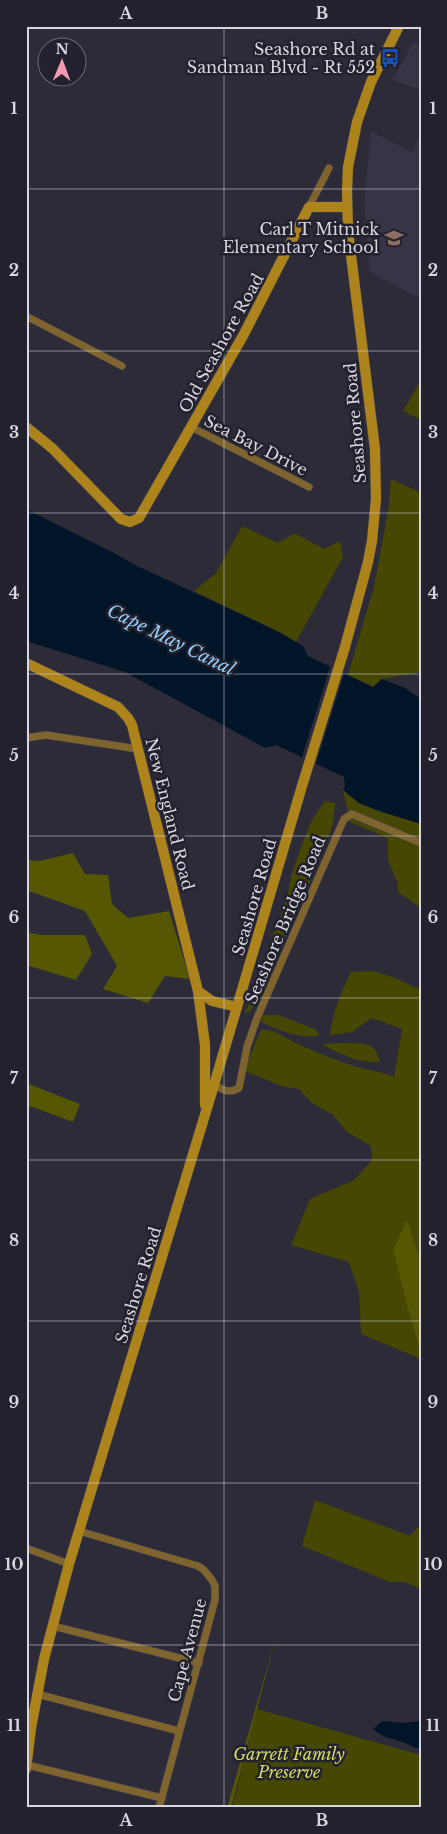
<svg xmlns="http://www.w3.org/2000/svg" width="447" height="1834" viewBox="0 0 447 1834" font-family="'Libre Baskerville',serif">
<style>
.built{fill:#373446}
.green{fill:#464703}
.forest{fill:#555703}
.water{fill:#001628}
.pier{fill:#2d2b37}
.lines{fill:none;stroke-linecap:round;stroke-linejoin:round}
.street-casing{stroke:#484752;stroke-width:8}
.secondary-casing{stroke:#484752;stroke-width:11}
.street{stroke:#7f652d;stroke-width:7}
.secondary{stroke:#ad831c;stroke-width:10}
.grid{fill:none;stroke:#d8d7df;stroke-width:1;stroke-opacity:0.55}
.labels{text-anchor:middle;dominant-baseline:central;stroke-width:5;stroke-linejoin:round;paint-order:stroke}
.poi-label{font-size:16px;fill:#d8d7df;stroke:#23212d;text-anchor:end}
.street-label{font-size:16px;fill:#d8d7df;stroke:#23212d}
.park-label{font-size:16px;font-style:italic;fill:#d8dd5e;stroke:#23212d}
.water-label{font-size:18px;font-style:italic;fill:#92cefc;stroke:#23212d}
.neatline{fill:none;stroke:#d8d7df;stroke-width:2}
.grid-label{font-size:16px;text-anchor:middle;font-weight:bold;fill:#d8d7df}
</style>
<rect width="100%" height="100%" fill="#2d2b37"/>
<!-- built -->
<g class="built">
<path d="M413,42l8,4v44l-28,-10z"/>
<path d="M371,131l41,21 9,-18v165l-51,-27 -6,-68z"/>
</g>
<!-- green -->
<g class="green">
<path d="M421,380v40l-18,-9z"/>
<path d="M391,479l30,14v179l-39,7 -9,8 -25,-12 26,-88 15,-81z"/>
<path d="M242,526l36,17 16,-10 30,16 16,-8 3,16 -47,85 -17,-10 -85,-41 22,-18z"/>
<path d="M343,790l16,13 20,8 42,13v84l-23,-16v-8l-10,-24v-22l-38,-16z"/>
<path d="M325,801l10,2 -2,21 -11,30 -43,98 -11,32 -6,7 -11,19 -6,4v-4l2,-1 22,-64 18,-46 4,-22 8,-25 13,-32z"/>
<path d="M373,971l23,7 22,11 3,-8v277l-2,-2 -26,-6 13,53 12,39 3,4v13l-60,-25 -2,-42 -10,-30 -58,-17 19,-46 44,-19 18,-20 -1,-14 -24,-14 -14,-17 -21,-12 -13,-14 -17,-3 -37,-15 4,-13 12,-28c11,-2 24,8 35,13 20,9 43,19 65,25 11,3 22,4 33,9l8,-48 -30,-11 -20,14 -22,3c3,-23 10,-42 21,-63z"/>
<path d="M262,1015h16l37,14 4,5 -1,2c-19,3 -40,-6 -57,-14z"/>
<path d="M341,1043c20,1 34,-4 39,19 -18,2 -43,-8 -58,-18z"/>
<path d="M315,1500l95,36 11,-12v65l-16,-7h-15l-88,-36z"/>
<path d="M257,1709l164,46v53h-189z"/>
</g>
<!-- forest -->
<g class="forest">
<path d="M73,853l12,21 23,1 4,29 16,14 41,-7 21,68 -25,-3 -17,27 -45,-14 14,-23 -32,-55 -59,-21v-30l13,1z"/>
<path d="M26,932l15,3h44l7,19 -16,26 -50,-15z"/>
<path d="M26,1083l54,21 -7,18 -43,-16 -4,11z"/>
<path d="M407,1220l14,42v84l-3,-3 -12,-40 -13,-53z"/>
<path d="M276,1637l-45,171h-4z"/>
</g>
<!-- water -->
<g class="water">
<path d="M26,509l88,44 21,12 144,67 24,14 5,10 65,31 9,-8 23,9 16,11v125l-42,-13 -20,-8 -16,-13 2,-4 -1,-9 -68,-32 -11,3 -140,-76 -99,-31z"/>
<path d="M382,1721l22,2 17,-2v27c-8,1 -11,-4 -19,-6 -10,-4 -20,-4 -29,-13z"/>
</g>
<!-- pier -->
<path class="pier" d="M331,664l14,7 -30,96 -14,-7z"/>
<g class="lines">
<!-- street casing -->
<g class="street-casing">
<g id="street">
<path d="M309,207l20,-39"/>
<path d="M26,316l96,50"/>
<path d="M191,427l118,60"/>
<path d="M26,738l20,-3 92,14"/>
<path d="M214,1085c10,5 15,9 25,3l8,-41 10,-29 87,-199 8,-5 69,29"/>
<path d="M79,1531l119,35 6,4 8,10 3,6v14l-56,208"/>
<path d="M26,1548l43,16"/>
<path d="M53,1626l146,37"/>
<path d="M37,1694l142,37"/>
<path d="M27,1765l135,33"/>
</g>
</g>
<!-- secondary casing -->
<g class="secondary-casing">
<g id="secondary">
<path d="M26,427l26,21 69,71 9,3 9,-4 105,-184 65,-127h38"/>
<path d="M26,663l92,44 10,11 4,7 66,266 7,54v60"/>
<path d="M198,991l14,10 25,6"/>
<path d="M26,1769l5,-41 13,-69 25,-95 145,-479 88,-299 43,-139 23,-85 4,-21 4,-42 -1,-50 -27,-218 -1,-40 1,-24 9,-45 14,-40 28,-56"/>
</g>
</g>
<!-- street -->
<use href="#street" class="street"/>
<!-- secondary -->
<use href="#secondary" class="secondary"/>
</g>
<!-- grid -->
<path class="grid" d="M224,26v1782M26,189h395M26,351h395M26,513h395M26,674h395M26,836h395M26,998h395M26,1160h395M26,1321h395M26,1483h395M26,1645h395"/>
<!-- icons -->
<defs>
<g id="bus-bare" transform="scale(1.5)"><path d="M-5-6H5V4H4V6H2V4H-2V6H-4V4H-5ZM-3.5-4V0h7V-4ZM-3.5 1.2v1.5H-2V1.2ZM2 1.2v1.5H3.5V1.2Z" fill="#1a4fb4" stroke="#23212d" stroke-width="2.5" paint-order="stroke"/></g>
<g id="school-bare" transform="scale(1.5)"><path d="M0-5L7-2L0 1L-7-2ZM-4 1L0 2.5L4 1V4Q0 6-4 4Z" fill="#8d6e63" stroke="#23212d" stroke-width="2.5" paint-order="stroke"/></g>
</defs>
<g fill-rule="evenodd">
<use href="#bus-bare" x="390" y="58"/>
<use href="#school-bare" x="394" y="238"/>
</g>
<g class="labels">
<!-- poi labels -->
<g class="poi-label">
<text x="375" y="49">Seashore Rd at<tspan x="375" dy="18">Sandman Blvd - Rt 552</tspan></text>
<text x="379" y="229">Carl T Mitnick<tspan x="379" dy="18">Elementary School</tspan></text>
</g>
<!-- street labels -->
<g class="street-label">
<text transform="translate(221 343) rotate(-61)">Old Seashore Road</text>
<text transform="translate(355 423) rotate(-95)">Seashore Road</text>
<text transform="translate(256 445) rotate(27)">Sea Bay Drive</text>
<text transform="translate(170 814) rotate(76)">New England Road</text>
<text transform="translate(254 897) rotate(-74)">Seashore Road</text>
<text transform="translate(285 920) rotate(-67)">Seashore Bridge Road</text>
<text transform="translate(138 1285) rotate(-73)">Seashore Road</text>
<text transform="translate(187 1650) rotate(-75)">Cape Avenue</text>
</g>
<!-- park labels -->
<g class="park-label">
<text x="289" y="1754">Garrett Family<tspan x="289" dy="18">Preserve</tspan></text>
</g>
<!-- water labels -->
<g class="water-label">
<text transform="translate(171 640) rotate(26)">Cape May Canal</text>
</g>
</g>
<!-- border -->
<rect width="447" height="1834" fill="none" stroke="#23212d" stroke-width="55"/>
<!-- north arrow -->
<g transform="translate(62 62) rotate(1)"><circle r="24" fill="#23212d" stroke="#6b6a74"/>
<path d="M0-4L9 19L0 12L-9 19Z" fill="#f29ab0"/>
<text y="-8" font-size="14" font-weight="bold" text-anchor="middle" fill="#d8d7df">N</text>
</g>
<rect x="28" y="28" width="392" height="1778" class="neatline"/>
<g class="grid-label">
<text x="126" y="19">A</text>
<text x="322" y="19">B</text>
<text x="14" y="114">1</text>
<text x="433" y="114">1</text>
<text x="14" y="276">2</text>
<text x="433" y="276">2</text>
<text x="14" y="438">3</text>
<text x="433" y="438">3</text>
<text x="14" y="599">4</text>
<text x="433" y="599">4</text>
<text x="14" y="761">5</text>
<text x="433" y="761">5</text>
<text x="14" y="923">6</text>
<text x="433" y="923">6</text>
<text x="14" y="1084">7</text>
<text x="433" y="1084">7</text>
<text x="14" y="1246">8</text>
<text x="433" y="1246">8</text>
<text x="14" y="1408">9</text>
<text x="433" y="1408">9</text>
<text x="14" y="1570">10</text>
<text x="433" y="1570">10</text>
<text x="14" y="1731">11</text>
<text x="433" y="1731">11</text>
<text x="126" y="1826">A</text>
<text x="322" y="1826">B</text>
</g>
</svg>
